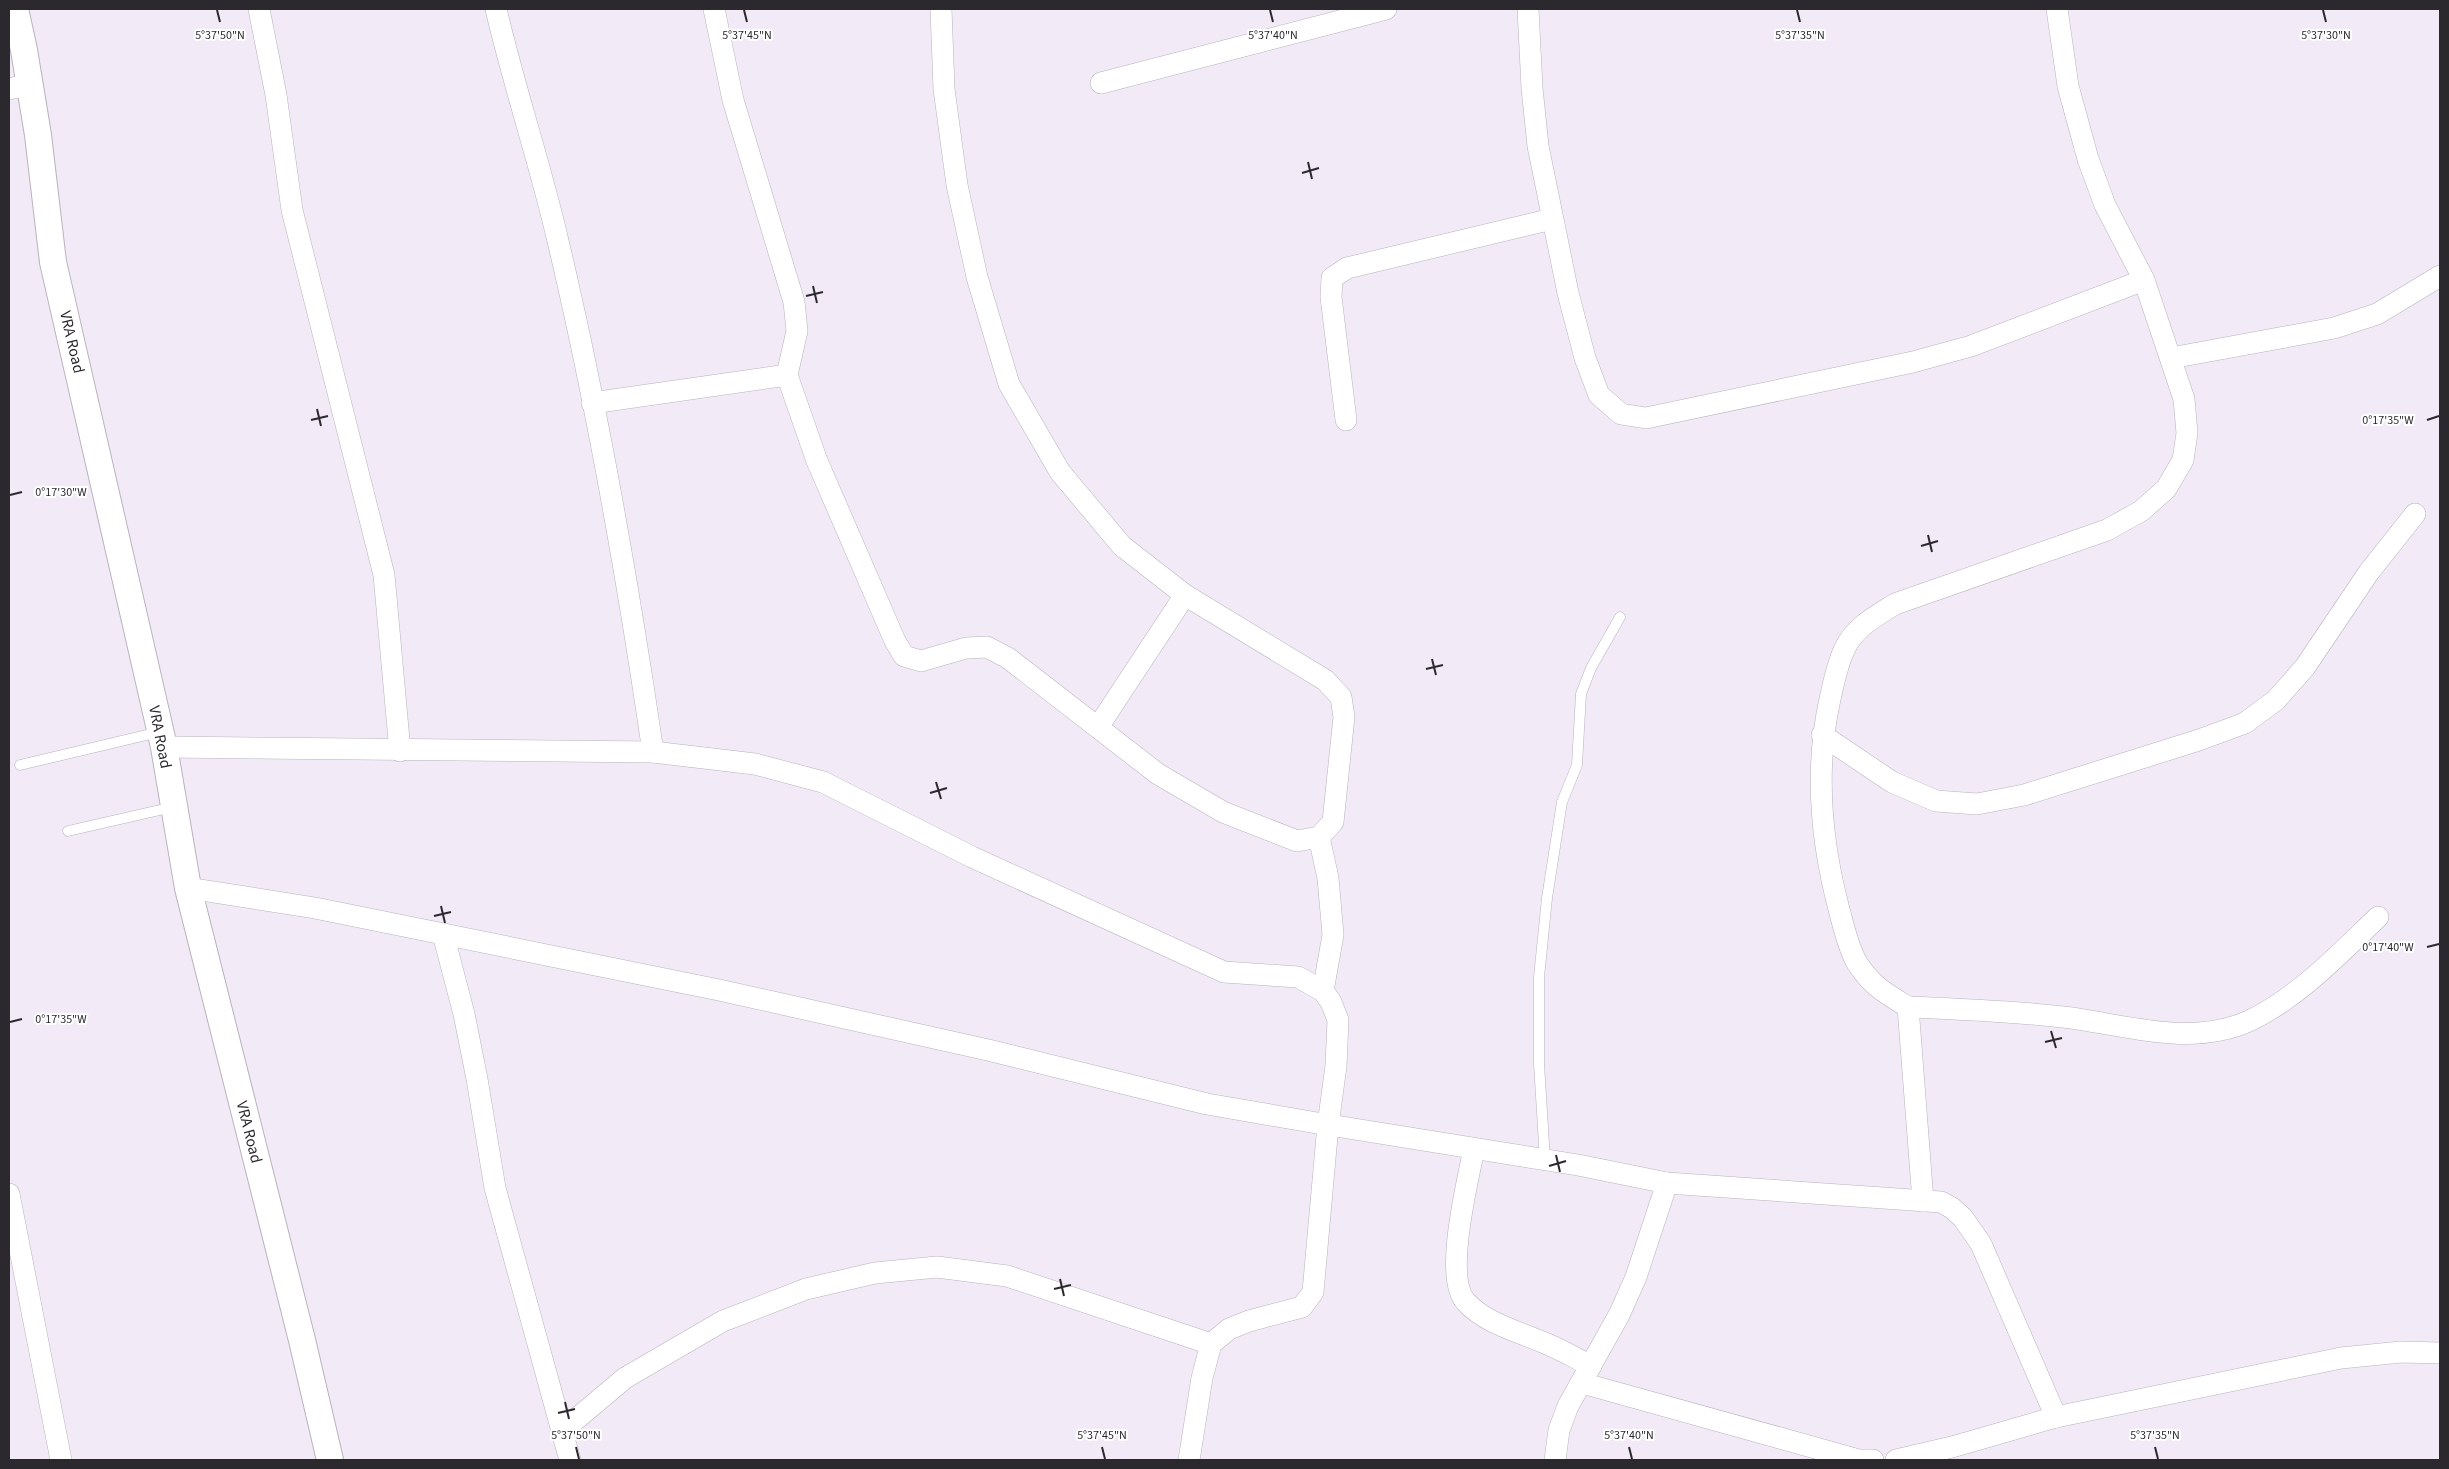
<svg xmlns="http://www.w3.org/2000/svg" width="2449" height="1469" viewBox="0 0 2449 1469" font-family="'Source Sans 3',sans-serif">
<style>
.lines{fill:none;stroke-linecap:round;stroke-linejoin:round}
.service-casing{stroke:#bab2be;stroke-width:11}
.minor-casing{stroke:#bab2be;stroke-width:22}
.tertiary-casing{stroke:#bab2be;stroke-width:28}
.service{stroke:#fff;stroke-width:10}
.minor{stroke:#fff;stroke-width:21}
.tertiary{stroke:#fff;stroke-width:26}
.ticks{fill:none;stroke:#2c292e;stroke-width:2}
.labels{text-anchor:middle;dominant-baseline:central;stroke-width:4;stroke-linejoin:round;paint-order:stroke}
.street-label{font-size:16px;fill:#2c292e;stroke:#fff}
.ticks-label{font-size:12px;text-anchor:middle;fill:#2c292e;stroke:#fff;stroke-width:4;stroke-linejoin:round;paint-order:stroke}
</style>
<rect width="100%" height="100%" fill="#f2eaf7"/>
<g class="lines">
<!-- service casing -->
<g class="service-casing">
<g id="service">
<path d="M20,765l139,-33"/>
<path d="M68,831l105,-24"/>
<path d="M1545,1160l-6,-96v-87l8,-79 15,-96 15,-37 4,-71 10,-26 29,-51"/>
</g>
</g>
<!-- minor casing -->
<g class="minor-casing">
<g id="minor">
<path d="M259,9l17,86 16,115 92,365 16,176"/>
<path d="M496,9c18,78 44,154 62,232 40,169 70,340 95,511"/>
<path d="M714,9l19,91 61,202 3,29 -10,44 30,86 78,180 9,15 17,5 45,-13 21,-1 21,11 150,116 65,38 74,29 22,-4 14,-15 11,-105 -3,-20 -16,-17 -140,-85 -63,-49 -62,-74 -51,-88 -32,-107 -20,-92 -13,-96 -3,-80"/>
<path d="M1528,9l4,79 6,58 30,147 17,65 14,37 22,19 25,4 267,-56 58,-16 173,-66"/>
<path d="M1101,83l285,-74"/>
<path d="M9,89l21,-5"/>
<path d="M2171,358l163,-30 43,-14 63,-38"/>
<path d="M592,403l195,-28"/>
<path d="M1346,420l-15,-123 1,-19 15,-10 205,-49"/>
<path d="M1098,727l87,-132"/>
<path d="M1822,735l70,47 44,19 41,3 47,-9 175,-55 46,-17 31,-23 29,-33 64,-95 46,-58"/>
<path d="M164,747l489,5 102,12 68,18 149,75 252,115 74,5 25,14 8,11 7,18 -2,46 -8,59 -15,167 -11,15 -53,14 -20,8 -18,15 -9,34 -13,82"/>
<path d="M1319,837l9,41 5,57 -10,56"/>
<path d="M188,888l127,20 404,82 269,60 219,54 110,19 261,42 89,18 274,19 11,6 11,10 18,26 75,173"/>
<path d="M443,934l21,80 13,65 18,109 75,272"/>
<path d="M1908,1007c52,2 103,4 155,10 61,7 126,31 186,4 50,-24 89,-66 129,-104"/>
<path d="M1474,1149c-6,31 -31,129 -8,153 20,22 54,30 81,42 15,6 30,15 44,22"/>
<path d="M9,1194l52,266"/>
<path d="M1923,1201l-15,-194c-23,-14 -36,-21 -51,-44 -8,-14 -13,-34 -17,-50 -19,-70 -26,-142 -10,-214 4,-17 7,-35 15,-51 10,-21 31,-32 50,-44l212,-74 34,-19 25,-22 17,-29 4,-27 -3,-34 -40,-119 -39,-75 -17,-46 -20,-73 -11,-77"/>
<path d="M1582,1383l277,77h14"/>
<path d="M562,1431l63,-53 98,-57 83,-32 69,-16 62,-6 70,9 204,68"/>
<path d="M1555,1460l4,-30 9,-24 51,-91 17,-38 31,-94"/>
<path d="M1896,1460l56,-13 104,-30 285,-59 60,-6 39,1"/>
</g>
</g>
<!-- tertiary casing -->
<g class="tertiary-casing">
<path id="tertiary" d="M15,9l9,41 14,85 15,127 111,485 24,141 114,452 28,120"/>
</g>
<!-- service -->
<use href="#service" class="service"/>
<!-- minor -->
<use href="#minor" class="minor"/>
<!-- tertiary -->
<use href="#tertiary" class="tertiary"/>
</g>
<!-- ticks -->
<path class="ticks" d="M217,10l3,12M744,10l3,12M1270,10l3,12M1797,10l3,12M2323,10l3,12M1308,162l4,17M1302,173l17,-5M813,286l4,17M806,296l17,-4M317,409l4,17M311,420l17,-4M2427,420l12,-4M10,495l12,-3M1928,535l4,17M1921,546l17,-5M1432,659l4,16M1426,669l17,-4M936,782l5,17M930,793l17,-5M441,906l4,17M434,916l17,-4M2427,947l12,-3M10,1022l12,-3M2051,1031l5,17M2045,1042l17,-4M1556,1155l4,17M1549,1166l17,-5M1060,1279l4,17M1054,1289l17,-4M565,1402l4,17M558,1413l17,-4M576,1447l3,12M1102,1447l3,12M1629,1447l3,12M2155,1447l3,12"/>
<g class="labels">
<!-- street labels -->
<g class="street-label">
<text transform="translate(72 342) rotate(77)">VRA Road</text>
<text transform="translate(160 737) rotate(79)">VRA Road</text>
<text transform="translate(249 1132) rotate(76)">VRA Road</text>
</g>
</g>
<g class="ticks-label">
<text x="220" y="39">5°37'50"N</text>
<text x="747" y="39">5°37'45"N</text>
<text x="1273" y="39">5°37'40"N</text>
<text x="1800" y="39">5°37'35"N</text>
<text x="2326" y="39">5°37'30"N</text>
<text x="2388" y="424">0°17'35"W</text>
<text x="61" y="496">0°17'30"W</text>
<text x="2388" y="951">0°17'40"W</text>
<text x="61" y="1023">0°17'35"W</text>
<text x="576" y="1439">5°37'50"N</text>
<text x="1102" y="1439">5°37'45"N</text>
<text x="1629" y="1439">5°37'40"N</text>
<text x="2155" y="1439">5°37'35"N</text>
</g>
<!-- border -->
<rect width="2449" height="1469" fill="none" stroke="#2c292e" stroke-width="20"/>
</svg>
